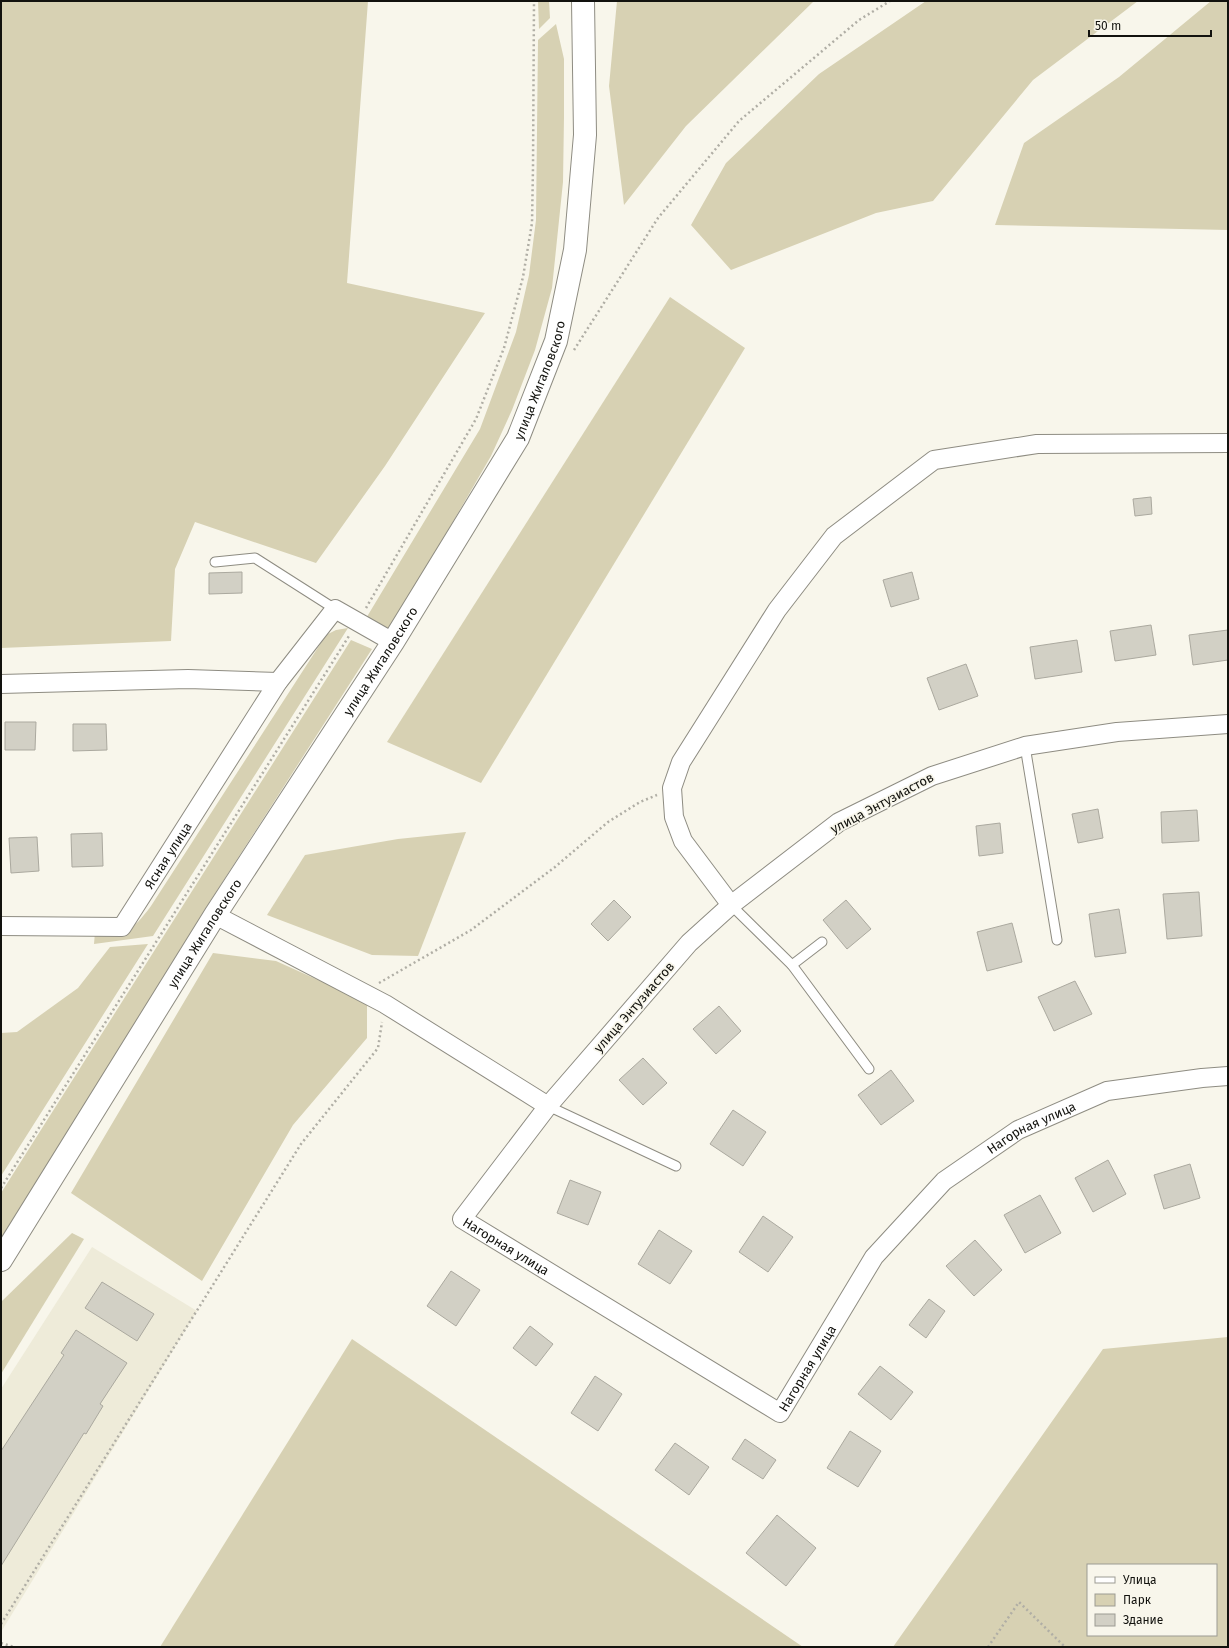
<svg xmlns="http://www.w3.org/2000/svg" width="1229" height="1648" viewBox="0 0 1229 1648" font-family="'Fira Sans',sans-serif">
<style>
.built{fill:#eeebd9}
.green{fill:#d7d1b3;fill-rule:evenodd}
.building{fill:#d2d0c5;stroke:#aba99f}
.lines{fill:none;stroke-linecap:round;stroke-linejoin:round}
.lane-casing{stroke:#8e8c82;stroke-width:11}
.street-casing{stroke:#8e8c82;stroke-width:20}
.secondary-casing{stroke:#8e8c82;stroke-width:24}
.path{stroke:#b0aea5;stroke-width:2.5;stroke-dasharray:2 3;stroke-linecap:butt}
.lane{stroke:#fff;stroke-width:9}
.street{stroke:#fff;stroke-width:18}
.secondary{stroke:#fff;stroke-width:22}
.labels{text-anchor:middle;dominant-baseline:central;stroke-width:3.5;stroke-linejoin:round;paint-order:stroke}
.street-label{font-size:13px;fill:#12120e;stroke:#f8f6eb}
</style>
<rect width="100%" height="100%" fill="#f8f6eb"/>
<!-- built -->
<path class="built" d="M92,1247l105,64 -196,321v-243z"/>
<!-- green -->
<g class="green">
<path d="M1,1h367l-21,282 138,30 -100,153 -69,97 -121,-41 -20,47 -4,72 -170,7z"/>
<path d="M538,1h11l1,17 -11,11z"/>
<path d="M617,1h197l-128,125 -62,79 -15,-119z"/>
<path d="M926,1h212l-105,79 -100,121 -57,12 -145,57 -40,-45 35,-62 93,-89z"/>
<path d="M1211,1h17v229l-233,-5 29,-82 95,-66z"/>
<path d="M556,24l8,35v58l-1,65 -11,106 -17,62 -23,60 -21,46 -99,171 -9,4 -18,-11 115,-191 36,-97 13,-57 7,-55 2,-180z"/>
<path d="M670,297l75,51 -264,435 -94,-41z"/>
<path d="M348,628l-195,308 -59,8 1,-12c33,-1 35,2 56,-26l175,-271 10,-5z"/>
<path d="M351,640l21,9 -163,254 -208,337v-47z"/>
<path d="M466,832l-48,124 -46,-1 -105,-40 38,-60 93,-16z"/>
<path d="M148,944l-147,232v-143l16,-1 61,-44 32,-41z"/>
<path d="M213,953l63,8 91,41v36l-74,87 -91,156 -131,-88z"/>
<path d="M72,1233l12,6 -83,135v-72z"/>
<path d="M1228,1337v310h-335l210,-298zM1088,1565h128v70h-128z"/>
<path d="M352,1339l451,308h-643z"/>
</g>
<!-- building -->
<g class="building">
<path d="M1151,497l1,17 -17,2 -2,-17z"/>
<path d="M242,572v21l-33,1v-21z"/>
<path d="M912,572l7,27 -28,8 -8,-27z"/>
<path d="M1151,625l5,30 -41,6 -5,-30z"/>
<path d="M1228,630v30l-35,5 -4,-30z"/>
<path d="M1077,640l5,32 -47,7 -5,-32z"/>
<path d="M966,664l12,32 -39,14 -12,-32z"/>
<path d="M5,722h31l-1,28h-30z"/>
<path d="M73,724h33l1,26 -34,1z"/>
<path d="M1098,809l5,29 -25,5 -6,-29z"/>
<path d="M1197,810l2,31 -37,2 -1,-31z"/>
<path d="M1000,823l3,30 -24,3 -3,-30z"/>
<path d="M102,833l1,33 -31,1 -1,-33z"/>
<path d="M37,837l2,34 -28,2 -2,-35z"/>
<path d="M1199,892l3,44 -35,3 -4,-45z"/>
<path d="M614,900l17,17 -23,24 -17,-17z"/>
<path d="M846,900l25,29 -24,20 -24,-29z"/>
<path d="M1119,909l7,44 -31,4 -6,-43z"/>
<path d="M1012,923l10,39 -35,9 -10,-39z"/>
<path d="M1075,981l17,33 -38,17 -16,-34z"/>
<path d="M719,1006l22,25 -25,23 -23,-25z"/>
<path d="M643,1058l24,25 -24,22 -24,-25z"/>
<path d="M891,1070l23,31 -33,24 -23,-30z"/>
<path d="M733,1110l33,22 -23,34 -33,-22z"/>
<path d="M1108,1160l18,34 -33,18 -18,-34z"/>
<path d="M1190,1164l10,34 -36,11 -10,-34z"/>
<path d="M570,1180l31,12 -13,33 -31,-12z"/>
<path d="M1040,1195l21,38 -36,20 -21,-38z"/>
<path d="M763,1216l30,21 -25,35 -29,-20z"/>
<path d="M659,1230l33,21 -22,33 -32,-20z"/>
<path d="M975,1240l27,30 -28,26 -28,-30z"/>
<path d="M451,1271l29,19 -24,36 -29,-20z"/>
<path d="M102,1282l52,32 -17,27 -52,-33z"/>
<path d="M929,1299l16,12 -19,27 -17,-13z"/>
<path d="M530,1326l23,18 -17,22 -23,-18z"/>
<path d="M76,1330l51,33 -27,41 3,2 -17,28 -2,-1 -83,133v-115l63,-96 -3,-2z"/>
<path d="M880,1366l33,26 -22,28 -33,-26z"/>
<path d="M595,1376l27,18 -24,37 -27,-18z"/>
<path d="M850,1431l31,20 -23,36 -31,-19z"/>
<path d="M745,1439l31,21 -13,19 -31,-20z"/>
<path d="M675,1443l34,24 -20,28 -34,-25z"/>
<path d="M777,1515l39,33 -30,38 -40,-33z"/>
</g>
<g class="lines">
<!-- lane casing -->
<g class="lane-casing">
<g id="lane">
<path d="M215,562l40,-4 80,51"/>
<path d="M1025,746l32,194"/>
<path d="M731,905l61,60 77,104"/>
<path d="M792,965l30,-23"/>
<path d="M548,1106l128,60"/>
</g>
</g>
<!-- street casing -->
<g class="street-casing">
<g id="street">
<path d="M1,684l187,-5 90,3"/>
<path id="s1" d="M1228,724l-111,8 -92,14 -93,30 -93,46 -108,83 -42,38 -141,163 -86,113 318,194 94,-156 70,-76 74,-51 89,-39 95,-13 26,-2"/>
<path d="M731,905l-48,-64 -9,-24 -2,-29 9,-26 96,-152 57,-74 100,-76 103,-16 191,-1"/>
<path d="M215,915l170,89 163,102"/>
<path id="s2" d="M1,926l121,1 156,-245 57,-73 58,33"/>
</g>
</g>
<!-- secondary casing -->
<g class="secondary-casing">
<g id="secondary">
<path id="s3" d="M1,1260l214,-345 178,-273 125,-204 38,-97 19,-91 10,-115 -2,-134"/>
</g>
</g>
<!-- path -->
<g class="path">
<path d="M574,350l84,-132 81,-97 120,-101 31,-19"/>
<path d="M366,608l110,-189 28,-71 19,-71 9,-54 1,-56 1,-166"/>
<path d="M379,983l92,-53 84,-63 53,-45 32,-20 17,-7"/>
<path d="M1,1188l348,-552"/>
<path d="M1,1624l300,-480 77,-96 4,-26"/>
<path d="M1,1643l13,4"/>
<path d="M988,1647l31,-45 46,45"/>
</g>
<!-- lane -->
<use href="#lane" class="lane"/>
<!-- street -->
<use href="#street" class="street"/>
<!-- secondary -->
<use href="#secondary" class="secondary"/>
</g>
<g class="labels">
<!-- street labels -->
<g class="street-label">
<text stroke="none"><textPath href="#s3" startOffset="1033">улица Жигаловского</textPath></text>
<text stroke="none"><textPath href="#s3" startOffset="709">улица Жигаловского</textPath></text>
<text transform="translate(882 803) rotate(-28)">улица Энтузиастов</text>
<text stroke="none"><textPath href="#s2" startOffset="206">Ясная улица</textPath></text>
<text stroke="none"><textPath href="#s3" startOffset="385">улица Жигаловского</textPath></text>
<text transform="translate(634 1007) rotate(-49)">улица Энтузиастов</text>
<text stroke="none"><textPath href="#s1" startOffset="1717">Нагорная улица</textPath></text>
<text stroke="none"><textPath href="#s1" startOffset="1008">Нагорная улица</textPath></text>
<text stroke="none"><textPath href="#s1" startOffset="1381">Нагорная улица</textPath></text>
</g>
</g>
<!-- border -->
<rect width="1229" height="1648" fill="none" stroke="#12120e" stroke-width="4"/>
<!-- legend -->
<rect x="1087" y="1564" width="130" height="72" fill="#f8f6eb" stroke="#9c9b93"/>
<rect x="1095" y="1577" width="20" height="6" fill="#ffffff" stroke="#9c9b93"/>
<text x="1123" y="1584" font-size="12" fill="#12120e">Улица</text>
<rect x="1095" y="1594" width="20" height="12" fill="#d7d1b3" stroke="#9c9b93"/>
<text x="1123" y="1604" font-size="12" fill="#12120e">Парк</text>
<rect x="1095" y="1614" width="20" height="12" fill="#d2d0c5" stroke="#9c9b93"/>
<text x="1123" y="1624" font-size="12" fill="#12120e">Здание</text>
<!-- scale -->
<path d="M1089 30v6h122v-6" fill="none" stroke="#12120e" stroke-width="2"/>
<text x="1095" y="30" font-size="12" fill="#12120e" stroke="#f8f6eb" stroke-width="3" paint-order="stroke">50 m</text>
</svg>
